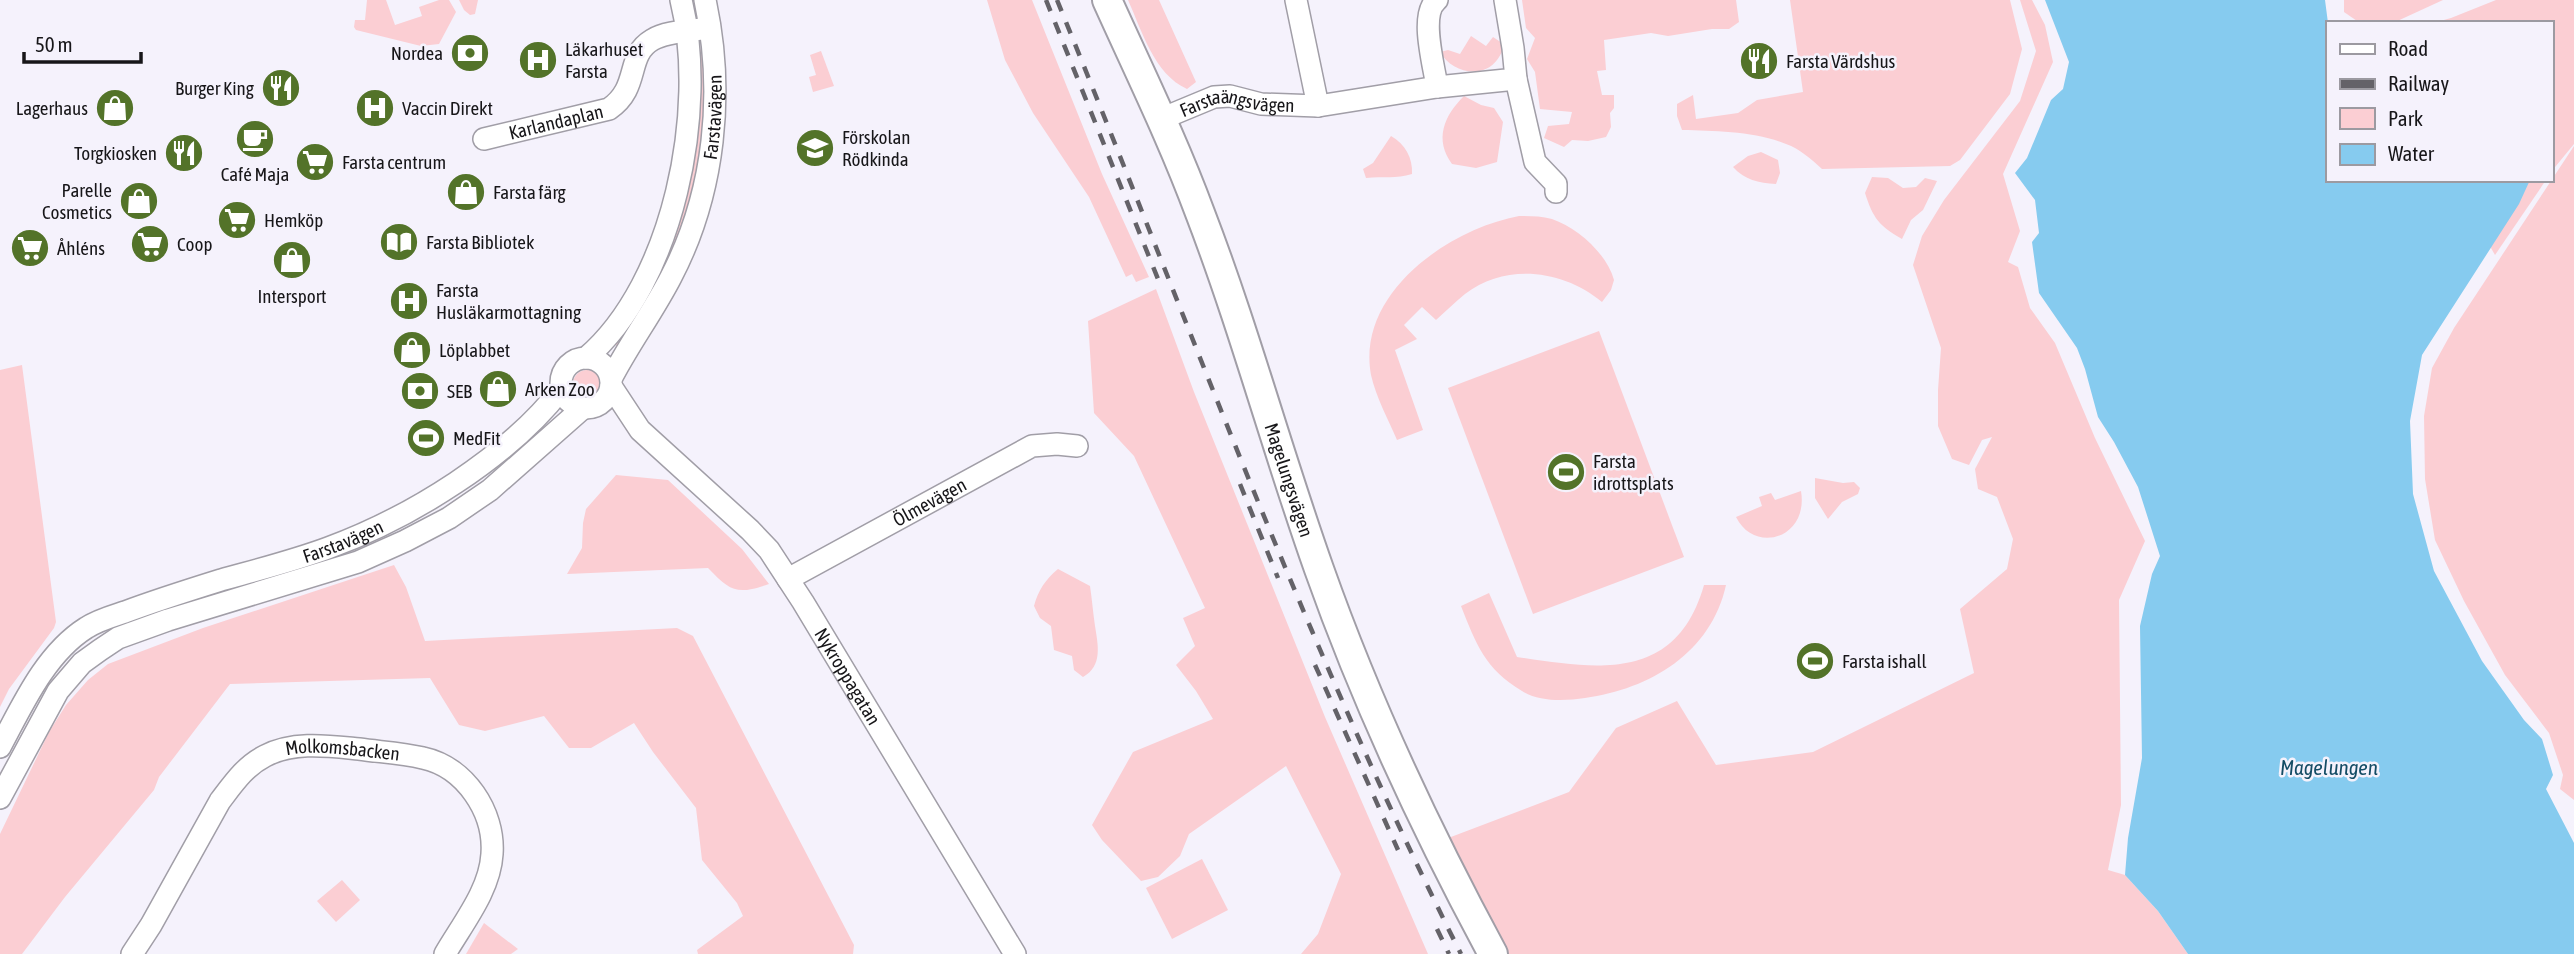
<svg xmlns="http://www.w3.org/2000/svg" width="2574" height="954" viewBox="0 0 2574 954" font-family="'Asap Condensed',sans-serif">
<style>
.green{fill:#fbced3}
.water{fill:#86cbef}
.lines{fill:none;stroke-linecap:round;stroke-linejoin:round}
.minor-casing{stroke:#a19ea7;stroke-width:24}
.major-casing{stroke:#a19ea7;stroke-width:32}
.minor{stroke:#fff;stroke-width:21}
.major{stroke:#fff;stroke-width:28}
.rail{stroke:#646268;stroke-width:4.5;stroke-dasharray:12 12;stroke-linecap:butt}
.labels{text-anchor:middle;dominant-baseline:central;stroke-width:5;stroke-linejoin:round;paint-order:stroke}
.poi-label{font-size:19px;fill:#171619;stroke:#f5f2fc;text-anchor:start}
.street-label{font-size:19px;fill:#171619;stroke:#f5f2fc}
.water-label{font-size:21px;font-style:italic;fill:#144c65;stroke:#f5f2fc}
</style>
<rect width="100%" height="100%" fill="#f5f2fc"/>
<!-- green -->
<g class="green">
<path d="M367,0h19l9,25 27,-9 -3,-9 20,-7h10l7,12 -17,32 -18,2 -65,-16 -2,-3 1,-7h10z"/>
<path d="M459,0h19l-3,14 -5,1 -6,-5z"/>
<path d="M987,0h45l70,174 47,103 -13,5 -4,-8 -6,3 -37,-80 -56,-84 -28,-53z"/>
<path d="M1128,0h31l37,82 -9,7c-33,-15 -45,-58 -59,-89z"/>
<path d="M1522,0h214l3,22 -10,7h-17l-44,7 -17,-3 -47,7 2,30 -9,1 5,24h12v13l-4,5 1,14 -5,10 -18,4 -16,-1 -8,7 -20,-9 4,-12 21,-2 3,-12 -32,-3 -5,-37 -8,-13 8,-21 -9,-10z"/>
<path d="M1790,0h220l12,49 -12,45 -50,66 -10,6 -128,3c-11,-10 -22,-20 -36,-25 -31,-13 -71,-13 -104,-14l-5,-14v-12l16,-9 3,24 42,-6 19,-13 46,-8z"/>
<path d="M2020,0h12l13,25 8,37 -50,112 17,57 -12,31 10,5 12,41 25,35 40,95 50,103 -26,59 2,205 -13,65 17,5 33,36 30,43h-682l-63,-114 126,-48 47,-64 61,-27 39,64 97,-13 161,-79 -14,-64 47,-40 6,-30 -16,-42 -19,-8 -3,-20 17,-32 -10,3 -13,25 -17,-6 -14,-33v-36l3,-42 -28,-83 9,-29 22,-36 76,-99 16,-50z"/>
<path d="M2344,0h99l-50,23h-33l-16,-11z"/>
<path d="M2496,0h78v144l-23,28v-149h-118l18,-5z"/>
<path d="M1471,36l15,10 7,-9 12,8c-2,5 -5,11 -8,15 -15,20 -46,12 -57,-8l8,-2 12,4z"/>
<path d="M698,49l7,2c0,79 -5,156 -43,227 -13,23 -29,46 -43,69l-7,-4 45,-76z"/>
<path d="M821,51l13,35 -21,6 -4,-15 7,-2 -6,-20z"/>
<path d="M1464,96l17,9 13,3 9,14 -6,40 -21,6 -24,-4c-18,-25 -8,-48 12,-68z"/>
<path d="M1391,136c14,8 22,22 21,38 -16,5 -29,2 -46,4l-3,-9 10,-6z"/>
<path d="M2574,146v654l-14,-11 3,-14 -14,-42 -44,-58 -41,-74 -29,-61 -10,-61 -1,-63 8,-48 22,-40z"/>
<path d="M1761,152l17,8 2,13 -4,11c-18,-1 -31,-4 -43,-17l15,-11z"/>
<path d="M1872,177l16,1 15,10 13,-1 9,-9 12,3 -14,29 -12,10 -9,19c-23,-13 -29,-21 -37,-46z"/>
<path d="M2452,180h94l-51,75z"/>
<path d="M1519,216c11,0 22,0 33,3 26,9 55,35 62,61l-3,10 -9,12c-38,-32 -96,-40 -137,-8 -10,8 -19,17 -29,26l-14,-13 -18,18 13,14 -22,11 28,80 -26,10c-9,-21 -21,-43 -26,-65 -15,-82 78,-146 148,-159z"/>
<path d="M1156,289l38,103 131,325 103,237h-127l17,-20 23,-60 -55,-108 -97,68 -9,22 -22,21 -17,4 -39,-41 -10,-15 41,-73 80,-33 -17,-28 -20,-26 19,-19 -12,-28 22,-10 -71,-152 -40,-43 -6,-92z"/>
<path d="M1599,331l85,226 -151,57 -85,-226z"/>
<path d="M22,365l34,257 -2,6 -45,61 -9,18v-337z"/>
<circle cx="587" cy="384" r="14"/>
<path d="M616,475l52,5 74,69 27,35c-32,11 -38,8 -61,-16l-141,6 15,-26 1,-25 3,-14z"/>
<path d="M1815,478l28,5 11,-1 6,6 -2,6 -16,8 -14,17 -13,-21z"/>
<path d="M1801,491c8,47 -46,64 -65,26l26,-11 -3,-9 12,-4 4,7z"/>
<path d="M394,565l12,22 19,54 252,-13 16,8 161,309 -1,9h-155l-1,-4 46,-34 -6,-13 -35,-43 -6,-52 -43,-56 -19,-29 -43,25h-22l-25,-32 -59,15 -26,-6 -29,-47 -200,6 -71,93 -5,13 -89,107 -43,57h-22v-120l49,-102 17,-27 22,-25 20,-16 95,-36z"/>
<path d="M1058,569l32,17c2,13 3,27 5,40 3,19 8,40 -12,51l-9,-7 -2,-14 -18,-6 -3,-24 -11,-8 -6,-12c4,-16 12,-27 24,-37z"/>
<path d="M1704,585h22c-15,68 -76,104 -141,113 -20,3 -46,4 -63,-7 -37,-22 -46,-47 -61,-85l28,-13 28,64c80,12 159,26 187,-72z"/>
<path d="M1202,859l26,51 -56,29 -26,-51z"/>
<path d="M342,880l18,20 -24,22 -19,-21z"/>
<path d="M484,923l34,26 -7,5h-45z"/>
</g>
<!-- water -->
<path class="water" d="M2045,0h280l3,23 -1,157h203l-11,24 -97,151 -12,66 3,73 21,77 48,90 42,59 18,19 11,36 -7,14 28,54v111h-386l-30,-43 -33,-36 3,-37 14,-80 -2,-132 12,-52 8,-18 -22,-69 -24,-45 -16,-25 -13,-48 -8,-21 -38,-55 -7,-51 7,-9 -4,-33 -20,-27 12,-15 24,-58 12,-11 6,-27z"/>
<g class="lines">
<!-- minor casing -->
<g class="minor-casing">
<g id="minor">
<path d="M1296,0l22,106"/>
<path d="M1516,79l19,83 21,22v8"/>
<path d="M1437,87c-3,-22 -18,-73 0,-87"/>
<path id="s1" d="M1161,119l53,-22 16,-1 31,8 57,2 119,-19 79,-8 -3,-31 -8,-48"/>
<path id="s2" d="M484,139l125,-30c32,-22 16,-53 43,-69 13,-8 34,-9 49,-11"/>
<path d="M586,358c88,-75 122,-249 95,-358"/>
<circle cx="586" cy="383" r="25"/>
<path id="s3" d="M611,379c18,-35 42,-67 60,-102 44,-84 54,-185 34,-277"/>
<path id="s4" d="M611,386l29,44 110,100 19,20 34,52 212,352"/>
<path id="s5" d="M788,579l244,-133 25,-2 20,2"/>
<path id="s6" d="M0,747c22,-41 45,-93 86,-119 12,-8 27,-12 39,-16 32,-12 64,-22 96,-32 36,-10 72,-19 107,-32 82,-30 181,-91 234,-160"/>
<path d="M0,798l58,-107 24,-28 18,-13 18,-12 50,-18 190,-58 47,-21 44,-23 41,-28 93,-82"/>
<path id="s7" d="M132,954l19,-29 69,-124c13,-17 25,-35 45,-45 29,-15 63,-10 94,-7 21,3 43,4 64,9 42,9 72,54 69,96 -2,36 -29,69 -47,100"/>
</g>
</g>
<!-- major casing -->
<g class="major-casing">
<g id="major">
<path id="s8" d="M1107,0c32,71 66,140 93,213 45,117 77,238 119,356 47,133 107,261 174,385"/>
</g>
</g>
<!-- minor -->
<use href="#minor" class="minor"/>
<!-- major -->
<use href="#major" class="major"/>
<!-- rail -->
<g class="rail">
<path d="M1046,0l116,289"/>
<path d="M1057,0c131,320 248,645 404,954"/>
<path d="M1240,484l38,94"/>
<path d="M1315,665l83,185"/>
<path d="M1437,929l12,25"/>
</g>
</g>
<!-- icons -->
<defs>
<g id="bank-disc" transform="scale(2.0125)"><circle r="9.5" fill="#537329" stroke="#f5f2fc"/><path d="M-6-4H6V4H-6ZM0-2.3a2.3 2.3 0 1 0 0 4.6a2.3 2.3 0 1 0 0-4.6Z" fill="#fff"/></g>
<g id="hospital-disc" transform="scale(2.0125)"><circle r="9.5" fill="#537329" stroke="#f5f2fc"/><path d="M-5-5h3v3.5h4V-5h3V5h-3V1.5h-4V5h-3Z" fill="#fff"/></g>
<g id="restaurant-disc" transform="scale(2.0125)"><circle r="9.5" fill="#537329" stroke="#f5f2fc"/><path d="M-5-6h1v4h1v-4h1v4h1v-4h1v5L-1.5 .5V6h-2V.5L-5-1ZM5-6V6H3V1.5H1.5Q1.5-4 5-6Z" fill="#fff"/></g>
<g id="shop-disc" transform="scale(2.0125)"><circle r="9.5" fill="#537329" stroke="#f5f2fc"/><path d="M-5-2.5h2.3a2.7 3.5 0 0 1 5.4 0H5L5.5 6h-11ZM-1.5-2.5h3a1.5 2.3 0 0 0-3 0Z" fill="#fff"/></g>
<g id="cafe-disc" transform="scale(2.0125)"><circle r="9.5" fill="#537329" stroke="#f5f2fc"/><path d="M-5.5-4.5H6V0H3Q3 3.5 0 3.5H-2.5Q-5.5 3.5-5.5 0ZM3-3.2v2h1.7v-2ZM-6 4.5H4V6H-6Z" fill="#fff"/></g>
<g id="school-disc" transform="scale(2.0125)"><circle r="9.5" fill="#537329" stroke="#f5f2fc"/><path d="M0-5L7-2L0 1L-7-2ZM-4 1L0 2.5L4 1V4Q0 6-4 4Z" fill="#fff"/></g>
<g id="supermarket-disc" transform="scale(2.0125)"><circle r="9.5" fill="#537329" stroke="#f5f2fc"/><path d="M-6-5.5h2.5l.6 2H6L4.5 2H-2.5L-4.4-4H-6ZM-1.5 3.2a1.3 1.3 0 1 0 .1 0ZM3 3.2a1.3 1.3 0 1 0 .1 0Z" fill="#fff"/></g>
<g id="library-disc" transform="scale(2.0125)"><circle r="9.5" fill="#537329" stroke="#f5f2fc"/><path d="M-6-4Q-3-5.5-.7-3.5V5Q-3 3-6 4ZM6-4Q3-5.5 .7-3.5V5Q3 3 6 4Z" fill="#fff"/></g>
<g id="stadium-disc" transform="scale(2.0125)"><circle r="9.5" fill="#537329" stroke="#f5f2fc"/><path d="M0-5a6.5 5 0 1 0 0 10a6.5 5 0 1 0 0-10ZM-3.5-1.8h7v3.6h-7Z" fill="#fff"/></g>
</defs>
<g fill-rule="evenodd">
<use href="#bank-disc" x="470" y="53"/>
<use href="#hospital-disc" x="538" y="60"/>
<use href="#restaurant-disc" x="1759" y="61"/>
<use href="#restaurant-disc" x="281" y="88"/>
<use href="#shop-disc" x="115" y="108"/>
<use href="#hospital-disc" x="375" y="108"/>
<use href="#cafe-disc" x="255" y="139"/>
<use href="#school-disc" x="815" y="148"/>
<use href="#restaurant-disc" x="184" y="153"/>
<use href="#supermarket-disc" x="315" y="162"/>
<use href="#shop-disc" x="466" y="192"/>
<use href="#shop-disc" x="139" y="201"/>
<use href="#supermarket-disc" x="237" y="220"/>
<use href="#library-disc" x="399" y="242"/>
<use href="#supermarket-disc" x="150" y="244"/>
<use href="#supermarket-disc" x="30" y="248"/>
<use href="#shop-disc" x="292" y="260"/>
<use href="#hospital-disc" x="409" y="301"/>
<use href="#shop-disc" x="412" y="350"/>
<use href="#shop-disc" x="498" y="389"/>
<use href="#bank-disc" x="420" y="391"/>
<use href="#stadium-disc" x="426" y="438"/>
<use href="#stadium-disc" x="1566" y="472"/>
<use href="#stadium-disc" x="1815" y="661"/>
</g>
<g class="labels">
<!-- poi labels -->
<g class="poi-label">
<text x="565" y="49">Läkarhuset<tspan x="565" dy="22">Farsta</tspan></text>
<text x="443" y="53" text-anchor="end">Nordea</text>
<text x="1786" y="61">Farsta Värdshus</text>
<text x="254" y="88" text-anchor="end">Burger King</text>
<text x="88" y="108" text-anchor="end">Lagerhaus</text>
<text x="402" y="108">Vaccin Direkt</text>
<text x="842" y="137">Förskolan<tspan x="842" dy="22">Rödkinda</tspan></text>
<text x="157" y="153" text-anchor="end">Torgkiosken</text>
<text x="342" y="162">Farsta centrum</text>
<text x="255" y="174" text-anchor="middle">Café Maja</text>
<text x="112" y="190" text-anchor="end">Parelle<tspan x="112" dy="22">Cosmetics</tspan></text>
<text x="493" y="192">Farsta färg</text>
<text x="264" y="220">Hemköp</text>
<text x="426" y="242">Farsta Bibliotek</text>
<text x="177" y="244">Coop</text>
<text x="57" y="248">Åhléns</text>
<text x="436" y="290">Farsta<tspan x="436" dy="22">Husläkarmottagning</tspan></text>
<text x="292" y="296" text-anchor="middle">Intersport</text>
<text x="439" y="350">Löplabbet</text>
<text x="525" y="389">Arken Zoo</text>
<text x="447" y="391">SEB</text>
<text x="453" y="438">MedFit</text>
<text x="1593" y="461">Farsta<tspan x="1593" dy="22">idrottsplats</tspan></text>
<text x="1842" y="661">Farsta ishall</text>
</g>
<!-- street labels -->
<g class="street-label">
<text stroke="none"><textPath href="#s1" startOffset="80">Farstaängsvägen</textPath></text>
<text stroke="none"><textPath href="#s3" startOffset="285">Farstavägen</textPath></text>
<text stroke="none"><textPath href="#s2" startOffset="74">Karlandaplan</textPath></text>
<text stroke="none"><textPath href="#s8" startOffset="514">Magelungsvägen</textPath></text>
<text stroke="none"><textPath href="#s5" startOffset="161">Ölmevägen</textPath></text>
<text stroke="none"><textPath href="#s6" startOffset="420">Farstavägen</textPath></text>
<text stroke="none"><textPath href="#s4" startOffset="378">Nykroppagatan</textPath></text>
<text stroke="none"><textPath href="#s7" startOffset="320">Molkomsbacken</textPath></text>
</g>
<!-- water labels -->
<g class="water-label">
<text x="2329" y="767">Magelungen</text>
</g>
</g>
<!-- legend -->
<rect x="2326" y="21" width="228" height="161" fill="#f5f2fc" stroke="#9c9aa1" stroke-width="2"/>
<rect x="2340" y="44" width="35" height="10" fill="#ffffff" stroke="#9c9aa1" stroke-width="2"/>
<text x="2388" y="56" font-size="21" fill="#171619">Road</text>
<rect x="2340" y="79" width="35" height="10" fill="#646268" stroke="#9c9aa1" stroke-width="2"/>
<text x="2388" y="91" font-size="21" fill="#171619">Railway</text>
<rect x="2340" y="108" width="35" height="21" fill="#fbced3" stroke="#9c9aa1" stroke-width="2"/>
<text x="2388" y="126" font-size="21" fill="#171619">Park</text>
<rect x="2340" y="144" width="35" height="21" fill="#86cbef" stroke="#9c9aa1" stroke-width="2"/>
<text x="2388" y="161" font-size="21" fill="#171619">Water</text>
<!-- scale -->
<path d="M24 52v10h117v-10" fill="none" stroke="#171619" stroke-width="3.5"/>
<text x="35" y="52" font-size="21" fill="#171619" stroke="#f5f2fc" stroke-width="5" paint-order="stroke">50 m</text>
</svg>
